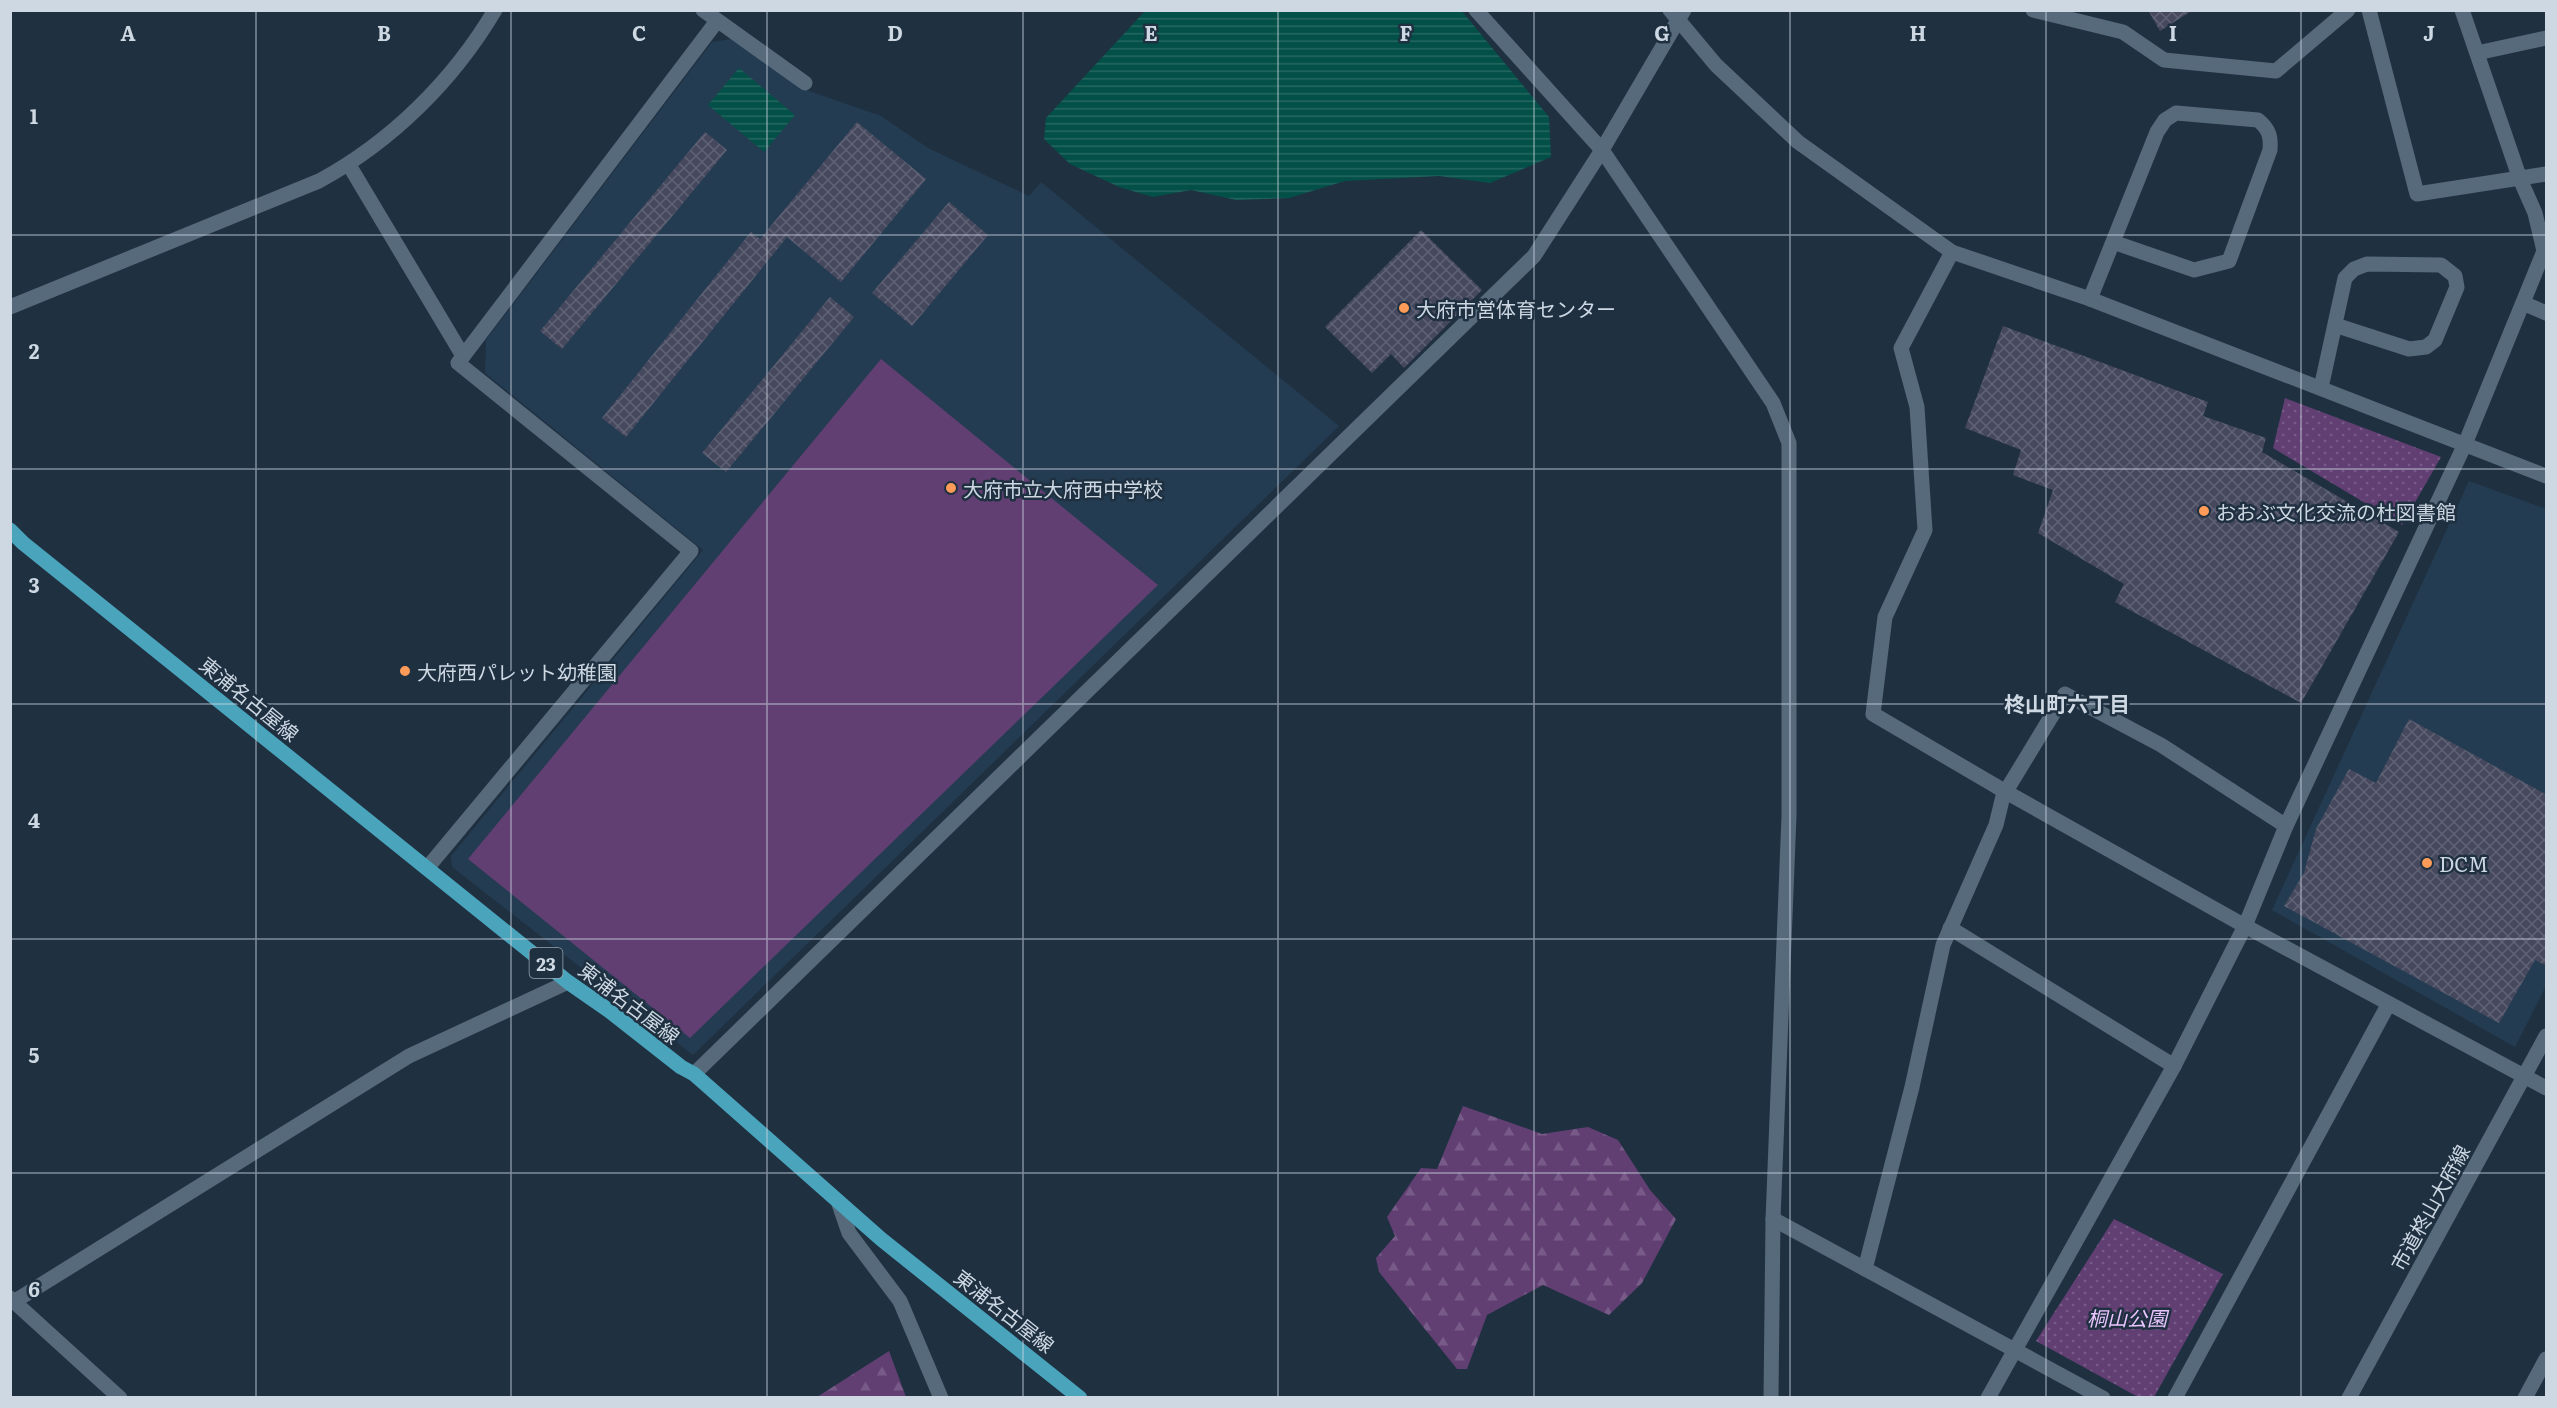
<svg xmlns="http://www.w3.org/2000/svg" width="2557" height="1408" viewBox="0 0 2557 1408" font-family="Literata,'Noto Sans JP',serif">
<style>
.built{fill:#243c51}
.forest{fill:url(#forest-firs)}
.park{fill:url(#park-dots)}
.pitch{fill:#623f73}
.water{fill:url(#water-rules)}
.building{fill:url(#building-cross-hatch)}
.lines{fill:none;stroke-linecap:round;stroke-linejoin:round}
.minor{stroke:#566a7c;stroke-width:15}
.tertiary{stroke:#566a7c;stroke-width:15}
.primary{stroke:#49a4bc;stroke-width:15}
.grid{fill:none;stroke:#cdd8e3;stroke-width:1.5;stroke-opacity:0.55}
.poi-dot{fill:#fe9b59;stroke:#1f3041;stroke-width:2}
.labels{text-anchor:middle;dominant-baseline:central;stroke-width:5;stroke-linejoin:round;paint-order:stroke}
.shield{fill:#1f3041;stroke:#99a6b2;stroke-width:1.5}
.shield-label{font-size:18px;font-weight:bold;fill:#cdd8e3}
.poi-label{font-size:20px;fill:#cdd8e3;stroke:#1f3041;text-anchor:start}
.street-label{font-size:20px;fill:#cdd8e3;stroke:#1f3041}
.park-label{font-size:20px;font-style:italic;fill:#e9c4fd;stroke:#1f3041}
.neighbourhood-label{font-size:21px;font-weight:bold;fill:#cdd8e3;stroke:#1f3041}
.grid-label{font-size:20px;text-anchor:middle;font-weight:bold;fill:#cdd8e3;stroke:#1f3041;stroke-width:5;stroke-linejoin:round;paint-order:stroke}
</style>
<defs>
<pattern id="forest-firs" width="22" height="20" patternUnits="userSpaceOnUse" patternTransform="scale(1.5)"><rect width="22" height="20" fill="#623f73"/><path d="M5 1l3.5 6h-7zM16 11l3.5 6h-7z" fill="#775a87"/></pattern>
<pattern id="park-dots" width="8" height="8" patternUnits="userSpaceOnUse" patternTransform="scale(1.5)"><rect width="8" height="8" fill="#623f73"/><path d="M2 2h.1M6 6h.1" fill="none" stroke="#775a87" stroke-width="1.8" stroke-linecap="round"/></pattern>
<pattern id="water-rules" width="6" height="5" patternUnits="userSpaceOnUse" patternTransform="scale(1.5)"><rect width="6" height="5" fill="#025047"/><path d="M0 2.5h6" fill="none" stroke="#266861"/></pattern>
<pattern id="building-cross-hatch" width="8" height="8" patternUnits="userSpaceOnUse" patternTransform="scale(1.5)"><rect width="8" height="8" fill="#46485e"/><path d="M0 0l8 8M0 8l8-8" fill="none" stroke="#606275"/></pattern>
</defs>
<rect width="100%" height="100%" fill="#1f3041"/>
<!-- built -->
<g class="built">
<path d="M731,39l70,49 80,28 47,32 101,48 12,-14 298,244 -646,629 -241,-188 -1,-11 252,-306 -218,-177 1,-33 226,-298z"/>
<path d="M2469,481l77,28v477l-31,61 -243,-137z"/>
</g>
<!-- forest -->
<g class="forest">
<path d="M1463,1106l79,28 46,-7 30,13 32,50 26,29 -34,64 -33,32 -66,-30 -56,30 -20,54h-10l-78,-97 -3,-14 19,-22 -8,-19 34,-49 16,1z"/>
<path d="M889,1351l17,46h-89z"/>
</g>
<!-- park -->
<g class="park">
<path d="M2285,398l156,59 -39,68 -129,-77z"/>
<path d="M2114,1219l109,55 -69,123h-16l-102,-56z"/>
</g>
<!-- pitch -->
<path class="pitch" d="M881,359l277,226 -468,453 -222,-179z"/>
<!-- water -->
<g class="water">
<path d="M1461,10l88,107 2,40 -61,26 -51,-7 -94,5 -56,17 -53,2 -45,-10 -38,7 -34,-10 -49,-23 -26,-25 2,-21 99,-107z"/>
<path d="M739,68l56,47 -31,37 -56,-47z"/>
</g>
<!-- building -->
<g class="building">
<path d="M2148,10h45l-33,21z"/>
<path d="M857,122l69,57 -85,103 -54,-45 -161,200 -24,-19 149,-186 9,7z"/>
<path d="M705,132l22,18 -165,199 -22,-18z"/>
<path d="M949,202l39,33 -76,91 -40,-33z"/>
<path d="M1421,230l61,60 -78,78 -13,-14 -19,19 -47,-46z"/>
<path d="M830,297l24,20 -128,155 -24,-19z"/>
<path d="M2003,326l205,76 -5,14 63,22 -4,14 137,80 -98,171 -186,-101 9,-18 -86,-51 15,-43 -40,-15 8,-25 -56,-22z"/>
<path d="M2409,719l138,76v171l-12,-6 -36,63 -215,-117 20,-33 12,-44 33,-60 27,14z"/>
</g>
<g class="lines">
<!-- minor -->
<g class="minor">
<path d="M703,10l102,73"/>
<path d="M1476,10l126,140 171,253 16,40v373l-16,403 -2,179"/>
<path d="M2033,10l90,22 41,28 112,11 72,-61"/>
<path d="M2369,10l48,184 129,-20"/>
<path d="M2477,53l69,-15"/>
<path d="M349,165l114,191"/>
<path d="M1952,252l-51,96 16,59 8,123 -40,87 -12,97 133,78 239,134 301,162"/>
<path d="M2090,299l67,-167 8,-12 11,-7 82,7c11,9 13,16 12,30l-41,111 -35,9 -81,-28"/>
<path d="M2523,303l23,10"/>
<path d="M10,307l309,-126c72,-39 134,-100 176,-171"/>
<path d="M2321,388l24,-110 9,-9 13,-5 74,1 14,11 2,11 -22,53 -9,7 -17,2 -74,-24"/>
<path d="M428,867l263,-316 -233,-188 259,-342"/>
<path d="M1950,928l224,138"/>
<path d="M839,1204l10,29 51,68 41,97"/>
<path d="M1773,1219l330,179"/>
<path d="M1865,1269l47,-182 31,-142 53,-120 7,-29 62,-102 96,51 125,81"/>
<path d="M10,1298l110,100"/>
<path d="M15,1301l394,-245 159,-74"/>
<path d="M1988,1398l186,-332 71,-140 41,-100 179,-382 79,-193 -9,-38 -15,-34 -58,-169"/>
<path d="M2175,1398l213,-393"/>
<path d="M2525,1398l21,-39"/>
</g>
<!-- tertiary -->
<g class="tertiary">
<path d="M1670,10l46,55 82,77 154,110 138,47 456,177"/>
<path d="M694,1074l840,-818 68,-106 82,-140"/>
<path d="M2349,1398l197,-362"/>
</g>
<!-- primary -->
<path class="primary" d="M10,530l13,13 545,439 43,30 70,55 13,7 187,165 199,159"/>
</g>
<!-- grid -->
<path class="grid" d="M256,10v1388M511,10v1388M767,10v1388M1023,10v1388M1278,10v1388M1534,10v1388M1790,10v1388M2046,10v1388M2301,10v1388M10,235h2536M10,469h2536M10,704h2536M10,939h2536M10,1173h2536"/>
<!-- markers -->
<g class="poi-dot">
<circle cx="1404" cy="308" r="6"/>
<circle cx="951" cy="488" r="6"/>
<circle cx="2204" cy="511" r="6"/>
<circle cx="405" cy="671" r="6"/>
<circle cx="2427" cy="863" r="6"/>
</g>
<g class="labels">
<!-- shield labels -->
<rect class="shield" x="529.5" y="948" width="33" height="30" rx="4.5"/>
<g class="shield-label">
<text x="546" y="963">23</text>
</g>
<!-- poi labels -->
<g class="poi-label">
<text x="1416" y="308">大府市営体育センター</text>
<text x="963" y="488">大府市立大府西中学校</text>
<text x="2216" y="511">おおぶ文化交流の杜図書館</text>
<text x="417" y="671">大府西パレット幼稚園</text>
<text x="2439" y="863">DCM</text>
</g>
<!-- street labels -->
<g class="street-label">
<text transform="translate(250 698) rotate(39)">東浦名古屋線</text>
<text transform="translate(630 1002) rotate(37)">東浦名古屋線</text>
<text transform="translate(2429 1207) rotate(-61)">市道柊山大府線</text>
<text transform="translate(1005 1310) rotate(38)">東浦名古屋線</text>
</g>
<!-- park labels -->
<g class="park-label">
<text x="2127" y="1317">桐山公園</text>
</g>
<!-- neighbourhood labels -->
<g class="neighbourhood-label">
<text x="2067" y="702">柊山町六丁目</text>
</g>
</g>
<g class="grid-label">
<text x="128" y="41">A</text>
<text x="384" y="41">B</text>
<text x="639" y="41">C</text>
<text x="895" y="41">D</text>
<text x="1151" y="41">E</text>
<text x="1406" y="41">F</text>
<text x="1662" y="41">G</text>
<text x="1918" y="41">H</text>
<text x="2173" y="41">I</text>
<text x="2429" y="41">J</text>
<text x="34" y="124">1</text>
<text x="34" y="359">2</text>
<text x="34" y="593">3</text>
<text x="34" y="828">4</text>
<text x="34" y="1063">5</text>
<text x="34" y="1297">6</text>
</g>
<!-- border -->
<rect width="2557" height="1408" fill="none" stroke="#cdd8e3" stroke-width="24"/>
</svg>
